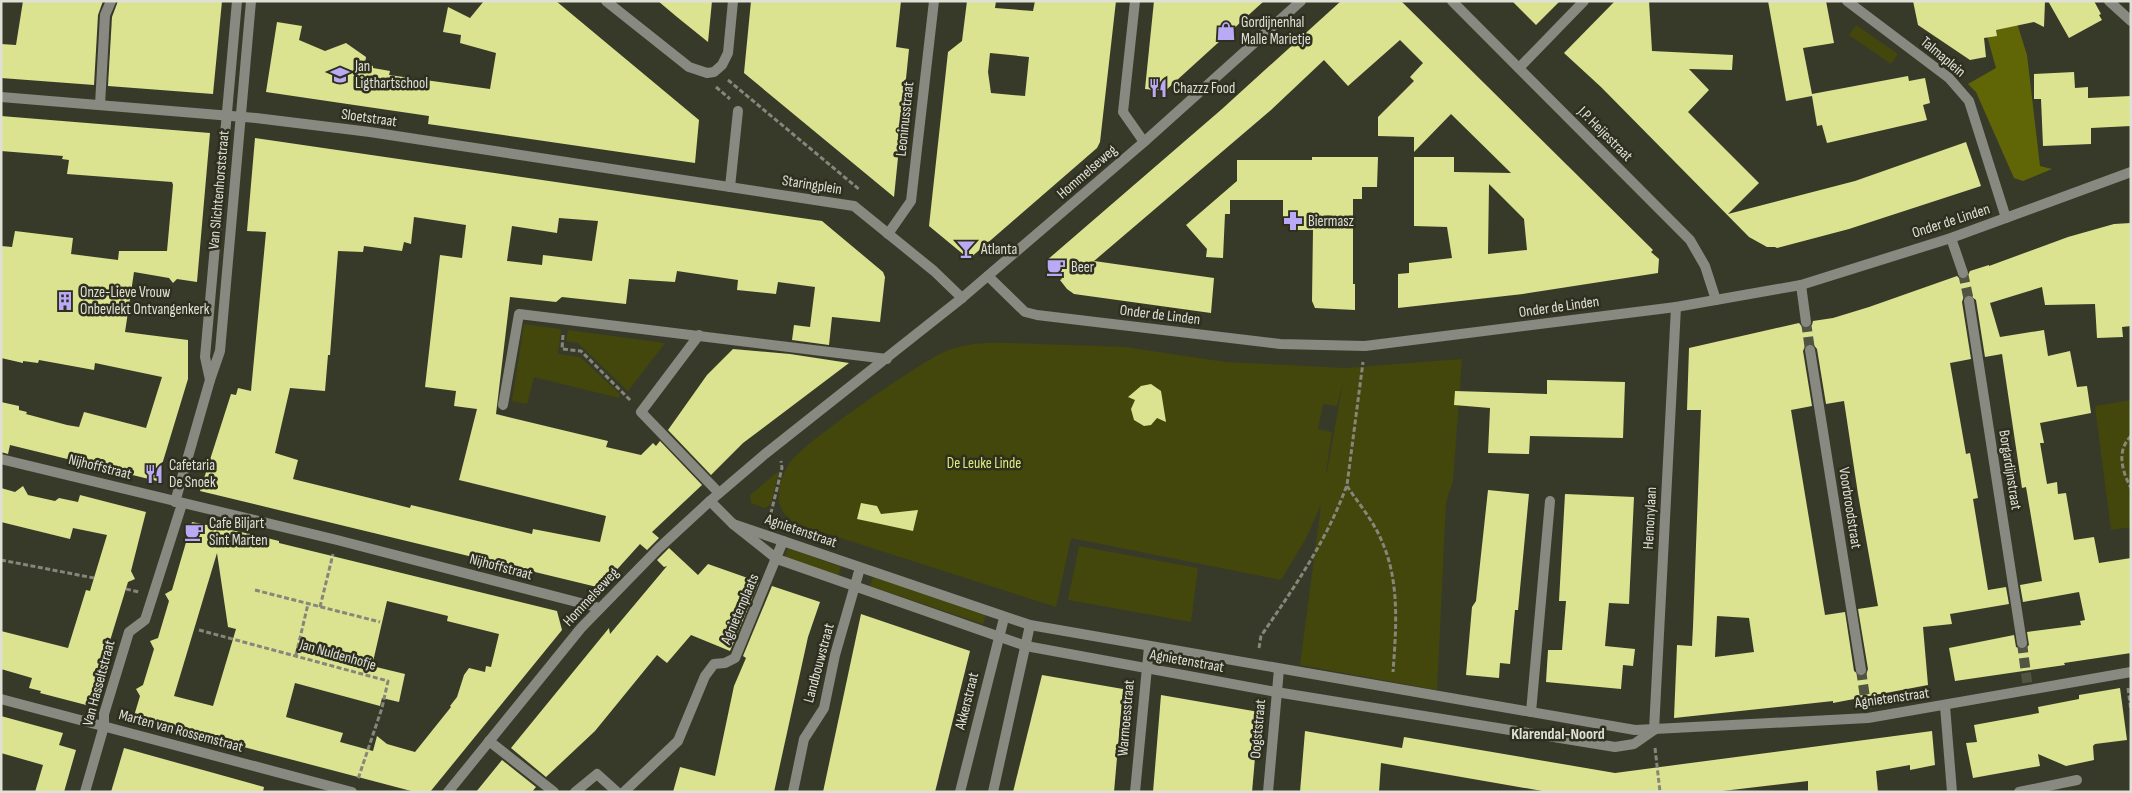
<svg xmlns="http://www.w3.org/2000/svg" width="2132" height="793" viewBox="0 0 2132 793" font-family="'Sofia Sans Condensed',sans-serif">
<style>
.green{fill:#43470b;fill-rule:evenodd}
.forest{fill:#606505}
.building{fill:#dbe390;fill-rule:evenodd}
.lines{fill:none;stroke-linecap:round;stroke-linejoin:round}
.minor-tunnel{stroke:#515343;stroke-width:10;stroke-dasharray:10 5;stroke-linecap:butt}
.path{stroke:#86877a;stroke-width:3;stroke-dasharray:5 2.5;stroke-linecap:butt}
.service{stroke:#888981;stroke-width:10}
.minor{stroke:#888981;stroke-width:10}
.tertiary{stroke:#888981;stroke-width:10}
.labels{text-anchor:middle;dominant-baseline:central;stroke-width:5;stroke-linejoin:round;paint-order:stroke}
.poi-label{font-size:15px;fill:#dfe0d6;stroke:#2e2f1f;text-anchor:start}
.street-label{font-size:15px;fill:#dfe0d6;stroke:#2e2f1f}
.park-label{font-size:15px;fill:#e1ea7b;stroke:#2e2f1f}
.neighbourhood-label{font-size:16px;font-weight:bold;fill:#dfe0d6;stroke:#2e2f1f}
</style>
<rect width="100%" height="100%" fill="#383a29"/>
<!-- green -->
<g class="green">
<path d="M1856,25l42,29 -7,10 -42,-29z"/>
<path d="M524,324l37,5 -3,25 22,3 40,37 -1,4 -85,-21 -7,27 -15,-3z"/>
<path d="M568,330l97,13 -37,48 -50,-48 -12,-2z"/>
<path d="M1008,343l117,4 100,15 121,6 116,-9 -9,122 -7,21 -9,188 -137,-25 21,-160 -16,35 -24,40 -210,-42 -15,69 -256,-82c-28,-12 -25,-38 -11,-61 12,-20 130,-101 155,-112 21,-9 41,-10 64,-9zM1343,382l-16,90h-1l6,-40 -14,-3 5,-25 14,2z"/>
<path d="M2131,400v127l-20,3 -16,-124z"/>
<path d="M779,471l-8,33 -6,4 -14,-5 -1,-8z"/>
<path d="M1079,546l119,22 -7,54 -123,-22z"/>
<path d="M788,548l53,19 -3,9 -53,-18z"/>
<path d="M873,577l113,37 -3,10 -113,-38z"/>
</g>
<!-- forest -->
<path class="forest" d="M2010,1l17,54 13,111 12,3 -29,12 -9,-3 -38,-86 -8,-8 28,-16 -12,-43z"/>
<!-- building -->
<g class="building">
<path d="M23,1h80l-5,14 -4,70 -93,-7v-34l15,1z"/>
<path d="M118,1h104l-9,93 -105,-8 4,-69z"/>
<path d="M484,1h72l143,119 -4,43 -267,-39 1,-8 -163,-24 11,-70 25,4 -3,14 26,11 21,-8 20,14 -1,7 8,2v2l17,3 -1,4 101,14 6,-36 -36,-10 1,-8 -18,-3 5,-25 22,11z"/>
<path d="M658,1h54l-4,41 -31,-25z"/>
<path d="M751,1h150l-5,46 13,2 -15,148 -150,-124z"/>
<path d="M967,1h29l-1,7 38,3 2,-10h81l-16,141 -3,6 -128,111 -40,-33 19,-174 14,-11zM990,53l39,4 -4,39 -34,-3 -3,-21z"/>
<path d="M1154,1h110l-99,90 -20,-2z"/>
<path d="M1341,1h60l252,249 -2,2 8,7 -1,14 -135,21 -125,14v-34l11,-1v-10l43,-5 -5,-31 -33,-1v-69h40v15l57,1 -60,-59 -37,38v-15l-36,-1v-19l36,-36 -4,-4 13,-14 -23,-23 -52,46 -24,-26 -53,50 -177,151 120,17 -3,35 -137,-19 -7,-5 -7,-9 2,-1 -16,-18 176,-152zM1489,184l35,35 3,31 -39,4z"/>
<path d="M1512,1h48l-24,24z"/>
<path d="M1615,1h34l3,50 81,4 -1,15 -43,-1 20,21 -21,22 71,71 -31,31 127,-33 111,-39 15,44 -132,43 -72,19 -2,-1h-8l-18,-10 -148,-150 -37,-34z"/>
<path d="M1768,1h58l8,42 -31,5 9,46 96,-18 1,5 16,-3 5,25 -7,2 4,15 -100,23 -5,-18 -5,1 -5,-30 -26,5z"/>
<path d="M1913,1h132l-1,26 -10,-5 -38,8 1,6 -13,2 2,19 -16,3 -52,-35z"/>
<path d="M2048,1h46l7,13 -2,1 3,5 -33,18z"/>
<path d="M2074,72l1,16 13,-1v11l43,-2v30l-40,2v16l-48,2 -2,-47h-7v-25z"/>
<path d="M1,116l209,17 -13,149 -20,-3 -4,4 -4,-5 -35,-6 -9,60 63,8v39l-31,102 -147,-36 -2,9 -7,-2v-50l18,4v4l8,2 -1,2 41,11 12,2 5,-15 62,16 16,-51 -67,-14 -1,7 -55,-10 -1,3 -15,-2v2l-22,-5v-112l11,1 3,-16 58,7 -2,16 47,6 1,-9h48l6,-66 -1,-3 -105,-8 2,-14 -7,-1 1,-3 -62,-5z"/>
<path d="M255,138l567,83 61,51 2,5 -5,45 -48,-5 -3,28 -37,-5 2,-15 16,2 5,-40 -37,-5 -2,12 -39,-4 1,-10 -61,-9 -2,11 -46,-3 -3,25 -64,-7 -6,5 -46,-5 -14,117 112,27 -2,6 35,8 12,-12 3,3 4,-5 42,44 -50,47 7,6 -12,12 -7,-6 -38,42 -5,1 -397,-96 31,-97 5,1 2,-7 13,3 15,-159 -19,-1zM414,217l52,8 -4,33 -22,-3 -15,132 31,4 -2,15 23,3 -18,71 147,36 -6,26 -67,-13 -1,5 -121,-29 -1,3 -16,-4 -101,-25 5,-19 -23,-7 15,-65 35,3 3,-36h2l8,-104 25,1 1,-6 38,5 2,-9 7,2zM559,218l39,3 -6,40 -49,-6 -1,10 -35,-4 5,-35 45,7z"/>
<path d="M1312,157h66l-1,30h-15v12h-9v85h2v26l-40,-2 -3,-7 1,-71h-21l-9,-9v-21h-53v14h-5l-2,44 -17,-1 1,-8 -21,-24 51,-44v-21h75z"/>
<path d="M2131,223v103l-9,1 1,10 -26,1 -2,-34 -50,1 -3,-18 -52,16 10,34 44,-7 4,26 22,-5 7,36 10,-1 4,27 -51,10 4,20h-4l7,41 10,-2 1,12 8,-1 8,47 20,-3 5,26 32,-5v95l-67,10 1,2 -110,16 -6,-33 65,-13 2,12 8,3 5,-5 -2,-13 54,-7 -1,-4 5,-1 -6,-28 -56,10 -3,-17 22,-4 -16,-94 -4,1 -20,-134 -17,3 -9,-57 -8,-6 -4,2 -2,6 9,57 -21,4 16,91 4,-1 8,45 -5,1 15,91 18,-3 3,17 -59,10 2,10 -29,3 5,58 -95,18v-2l-159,17 3,-73 15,1 1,-19 8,-217h-14l2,-62 110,-25 4,5 4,1 5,-4 1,-4 20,-3 36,-11 88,-31 4,4 5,-1 4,-8 19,-6v1l79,-29 46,-13zM1812,343l5,6 9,55 18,-3 14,93 20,112 -20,3 10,60 -2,6 -4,2 -8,-6 -9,-59 -20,3 -34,-205 21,-4 -9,-55 3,-7zM1717,616l32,2 5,34 -39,5z"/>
<path d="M733,349l57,5 59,9 -106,80 -32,32 -43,-45 39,-55z"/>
<path d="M1547,380l78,2 -2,56 -93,-2 -1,18 -41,-1 2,-45 -36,-3 1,-14 92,3z"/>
<path d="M1151,384l10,7 5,31 -9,-4 -6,7 -7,1 -10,-6 -3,-11 4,-9 -7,-3 13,-11z"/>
<path d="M23,486l5,9 27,6 4,-3 19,4 2,-7 66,17 -15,59 4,8 -7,3 -38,124 -50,-13 1,-2 -12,-3 3,-10 -31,-9v-38l67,17 18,-58 4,1 17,-56 -34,-7 -3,11 -69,-17v-34l14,4z"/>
<path d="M1488,490l41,4 -11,116h-3l-5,54 -10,-1 -1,15 -33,-3 6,-68 4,-6z"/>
<path d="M1565,494l69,3 -5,107 -20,-1 -4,43 30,3 -2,17 -10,-1 -2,24 -75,-7 2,-32h14l4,-49h-7z"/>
<path d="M861,503l16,3 4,8 37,-4 -5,21 -56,-12z"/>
<path d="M192,522l63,13 24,6v2l278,68 5,19 -132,162h-15l-175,-46 -1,4 -105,-34 6,-20 -4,-7 7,-4 11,-36 -4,-8 8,-3 11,-37 -4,-7 7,-4zM217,553l11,74 8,2 -23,77 -39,-10zM387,601l61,15 -1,5 52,13 -8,33 -5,-1 -1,6 -16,-4 -5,7 -7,22 -7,9 1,1 -36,45 -28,-8 -10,-8 -4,15 -33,-9 3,-9 -57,-16 9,-34 85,23 2,-8 17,4 6,-28 -33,-8z"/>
<path d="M669,548l29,27 10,-11 51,18 -29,69 -39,-16 -24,28 -10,-8 -62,76 -49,46 -35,-29 98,-120 1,6 57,-68 -3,1 -7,-7z"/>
<path d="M772,586l48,16 -12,35 -34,155h-101l7,-25 35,9 19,-90 12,-28 -3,-2z"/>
<path d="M861,614l109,37 -35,141h-112z"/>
<path d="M1042,675l81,14 -9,103h-101z"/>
<path d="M2120,688l7,52 -32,4 -2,2 1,14 -28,6 -28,-12 2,12 -67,12 -7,-35 11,-1 -3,-17 65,-12 -1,-6 41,-8v-4z"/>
<path d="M1161,695l98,17 -7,80h-99z"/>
<path d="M1,716l62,17 -4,12 17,5 -12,42h-29l8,-27 -42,-12z"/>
<path d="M1305,731l97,17 2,-11 211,36 317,-42 3,34 -25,5v-5l-34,6 2,21h-70v-11l-94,11h-166l-167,-29 -2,29h-79z"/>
<path d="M124,748l140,39 -1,5h-152z"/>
<path d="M502,760l34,27 -4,5h-56z"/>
</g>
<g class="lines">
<!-- minor-tunnel -->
<g class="minor-tunnel">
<path d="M1963,273l6,28"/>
<path d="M1806,322l4,28"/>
<path d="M2022,643l6,46"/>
<path d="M1861,670l7,48"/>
</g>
<!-- path -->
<g class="path">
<path d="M728,80l132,110"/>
<path d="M716,87l14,12"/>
<path d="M563,335l-1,14 19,2 50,50"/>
<path d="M2131,436c-15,15 -9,35 0,52"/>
<path d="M1347,486c12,18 28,37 36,58 17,40 13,86 10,128"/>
<path d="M769,521l13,-53 -1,-7"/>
<path d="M1,560l93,18"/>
<path d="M126,589l13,3"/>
<path d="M255,590l125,32"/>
<path d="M320,607l13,-53"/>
<path d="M199,630l189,51 -6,27 -24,71"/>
<path d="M1259,648l2,-12c34,-50 65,-94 86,-151l16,-123"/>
<path d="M296,655l12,-51"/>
<path d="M2128,688l3,23"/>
<path d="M1655,748l5,44"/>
</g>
<!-- service -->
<g class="service">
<path d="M100,105l5,-90 6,-14"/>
<path d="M730,187l8,-76"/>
<path d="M699,335l-58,77 78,81"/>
<path d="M503,405l16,-91 368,45"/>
<path d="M2019,792l58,-12"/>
</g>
<!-- minor -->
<g class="minor">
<path d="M606,1l83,66 18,6 7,-1 8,-7 6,-12 5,-52"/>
<path d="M1135,1l-12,111 21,30"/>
<path d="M1452,1l238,239 15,26 11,34"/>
<path d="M1847,1l102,77 20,23 37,117"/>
<path d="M2109,1l22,20"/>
<path d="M1519,68l65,-67"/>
<path d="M1,97l255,21 114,14 484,74 80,65 28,27"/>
<path d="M888,234l23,-33 23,-200"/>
<path d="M1951,238l12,35"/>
<path d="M988,276l37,36 12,3 243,29 85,2 311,-39 125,-22 150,-47 180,-66"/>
<path d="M1801,285l5,37"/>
<path d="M1969,301l53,342"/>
<path d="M1810,350l51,320"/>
<path d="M210,380l-5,-23 32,-356"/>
<path d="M1,459l336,81 263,68"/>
<path d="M710,501l23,23 44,35 249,87 250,46 339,55 19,-3 20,-14"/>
<path d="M175,502l35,-122 10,-29 31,-350"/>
<path d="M733,524l297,101 605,105 233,-12 263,-46"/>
<path d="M1,699l351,93"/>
<path d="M1945,706l7,86"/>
<path d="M1531,712l19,-211"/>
<path d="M1654,730l22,-423"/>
<path d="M489,741l65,51"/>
<path d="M85,792l19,-66v-12l25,-82 16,-12 37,-116"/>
<path d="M575,792l22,-18 20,18"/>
<path d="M624,792l54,-51 27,-65 9,-12 11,-1 10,-5 48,-117"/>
<path d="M793,792l11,-53 20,-31 11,-53 25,-87"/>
<path d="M960,792l44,-174"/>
<path d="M993,792l37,-167"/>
<path d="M1135,792l14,-145"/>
<path d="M1268,792l11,-123"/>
</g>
<!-- tertiary -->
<path class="tertiary" d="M448,792l133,-164 78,-80 51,-47 55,-47 197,-156 182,-156 157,-141"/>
</g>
<!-- icons -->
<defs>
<g id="shop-bare" transform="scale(1.5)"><path d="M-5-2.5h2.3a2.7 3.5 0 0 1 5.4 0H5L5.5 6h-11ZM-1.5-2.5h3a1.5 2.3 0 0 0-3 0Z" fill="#baaaf6" stroke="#2e2f1f" stroke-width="2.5" paint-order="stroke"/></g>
<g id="school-bare" transform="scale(1.5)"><path d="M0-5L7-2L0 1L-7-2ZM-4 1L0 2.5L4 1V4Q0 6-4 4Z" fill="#baaaf6" stroke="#2e2f1f" stroke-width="2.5" paint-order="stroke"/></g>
<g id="restaurant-bare" transform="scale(1.5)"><path d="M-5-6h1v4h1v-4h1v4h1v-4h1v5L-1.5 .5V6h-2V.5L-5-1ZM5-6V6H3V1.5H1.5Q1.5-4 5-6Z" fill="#baaaf6" stroke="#2e2f1f" stroke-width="2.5" paint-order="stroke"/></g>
<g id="pharmacy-bare" transform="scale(1.5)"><path d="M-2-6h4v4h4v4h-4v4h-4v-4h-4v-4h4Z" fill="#baaaf6" stroke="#2e2f1f" stroke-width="2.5" paint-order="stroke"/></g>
<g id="bar-bare" transform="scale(1.5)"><path d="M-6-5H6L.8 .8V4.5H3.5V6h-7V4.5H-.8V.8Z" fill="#baaaf6" stroke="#2e2f1f" stroke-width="2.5" paint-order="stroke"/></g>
<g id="cafe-bare" transform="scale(1.5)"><path d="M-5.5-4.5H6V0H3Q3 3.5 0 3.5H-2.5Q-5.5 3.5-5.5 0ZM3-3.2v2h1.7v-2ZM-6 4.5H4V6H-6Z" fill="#baaaf6" stroke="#2e2f1f" stroke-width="2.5" paint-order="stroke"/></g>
<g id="building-bare" transform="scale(1.5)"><path d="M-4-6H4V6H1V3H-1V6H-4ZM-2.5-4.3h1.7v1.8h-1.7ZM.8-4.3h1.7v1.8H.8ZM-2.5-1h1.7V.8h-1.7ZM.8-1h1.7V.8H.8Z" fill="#baaaf6" stroke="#2e2f1f" stroke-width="2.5" paint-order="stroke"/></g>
</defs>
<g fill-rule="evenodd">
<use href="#shop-bare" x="1226" y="31"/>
<use href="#school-bare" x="340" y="75"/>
<use href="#restaurant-bare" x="1158" y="88"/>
<use href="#pharmacy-bare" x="1293" y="221"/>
<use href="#bar-bare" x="966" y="249"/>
<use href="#cafe-bare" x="1056" y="267"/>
<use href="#building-bare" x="65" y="301"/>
<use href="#restaurant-bare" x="154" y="474"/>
<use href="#cafe-bare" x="194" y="532"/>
</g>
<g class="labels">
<!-- poi labels -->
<g class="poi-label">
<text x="1241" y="22">Gordijnenhal<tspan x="1241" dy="17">Malle Marietje</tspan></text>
<text x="355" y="66">Jan<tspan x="355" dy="17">Ligthartschool</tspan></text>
<text x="1173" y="88">Chazzz Food</text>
<text x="1308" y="221">Biermasz</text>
<text x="981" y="249">Atlanta</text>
<text x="1071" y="267">Beer</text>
<text x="80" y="292">Onze-Lieve Vrouw<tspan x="80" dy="17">Onbevlekt Ontvangenkerk</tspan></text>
<text x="169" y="465">Cafetaria<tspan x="169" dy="17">De Snoek</tspan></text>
<text x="209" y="523">Cafe Biljart<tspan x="209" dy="17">Sint Marten</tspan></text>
</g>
<!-- street labels -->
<g class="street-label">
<text transform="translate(1943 57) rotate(40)">Talmaplein</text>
<text transform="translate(369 118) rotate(8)">Sloetstraat</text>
<text transform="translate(905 119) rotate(-84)">Leoninusstraat</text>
<text transform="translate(1605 134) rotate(45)">J.P. Heijestraat</text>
<text transform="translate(1087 172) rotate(-41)">Hommelseweg</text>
<text transform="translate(812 185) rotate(9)">Staringplein</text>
<text transform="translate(219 190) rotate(-85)">Van Slichtenhorststraat</text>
<text transform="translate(1951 221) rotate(-18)">Onder de Linden</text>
<text transform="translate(1559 307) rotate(-8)">Onder de Linden</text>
<text transform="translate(1160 315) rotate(7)">Onder de Linden</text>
<text transform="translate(100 467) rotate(14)">Nijhoffstraat</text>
<text transform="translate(2010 470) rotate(81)">Borgardijnstraat</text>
<text transform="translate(1850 508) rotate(81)">Voorbroodstraat</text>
<text transform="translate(1650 518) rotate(-87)">Hemonylaan</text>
<text transform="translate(801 531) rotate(19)">Agnietenstraat</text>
<text transform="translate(501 567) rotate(15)">Nijhoffstraat</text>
<text transform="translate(591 597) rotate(-47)">Hommelseweg</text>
<text transform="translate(740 609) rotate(-67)">Agnietenplaats</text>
<text transform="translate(338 655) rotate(16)">Jan Nuldenhofje</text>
<text transform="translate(1187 661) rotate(10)">Agnietenstraat</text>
<text transform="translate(819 663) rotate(-75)">Landbouwstraat</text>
<text transform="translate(99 683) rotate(-75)">Van Hasseltstraat</text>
<text transform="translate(1892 698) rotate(-8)">Agnietenstraat</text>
<text transform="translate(967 701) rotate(-76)">Akkerstraat</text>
<text transform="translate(1126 718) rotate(-85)">Warmoesstraat</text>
<text transform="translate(1258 729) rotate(-85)">Oogststraat</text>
<text transform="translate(181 731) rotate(15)">Marten van Rossemstraat</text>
</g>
<!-- park labels -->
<g class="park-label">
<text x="984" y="463">De Leuke Linde</text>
</g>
<!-- neighbourhood labels -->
<g class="neighbourhood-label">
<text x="1558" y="734">Klarendal-Noord</text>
</g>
</g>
<!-- border -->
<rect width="2132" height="793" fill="none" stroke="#dfe0d6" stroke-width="5"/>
</svg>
